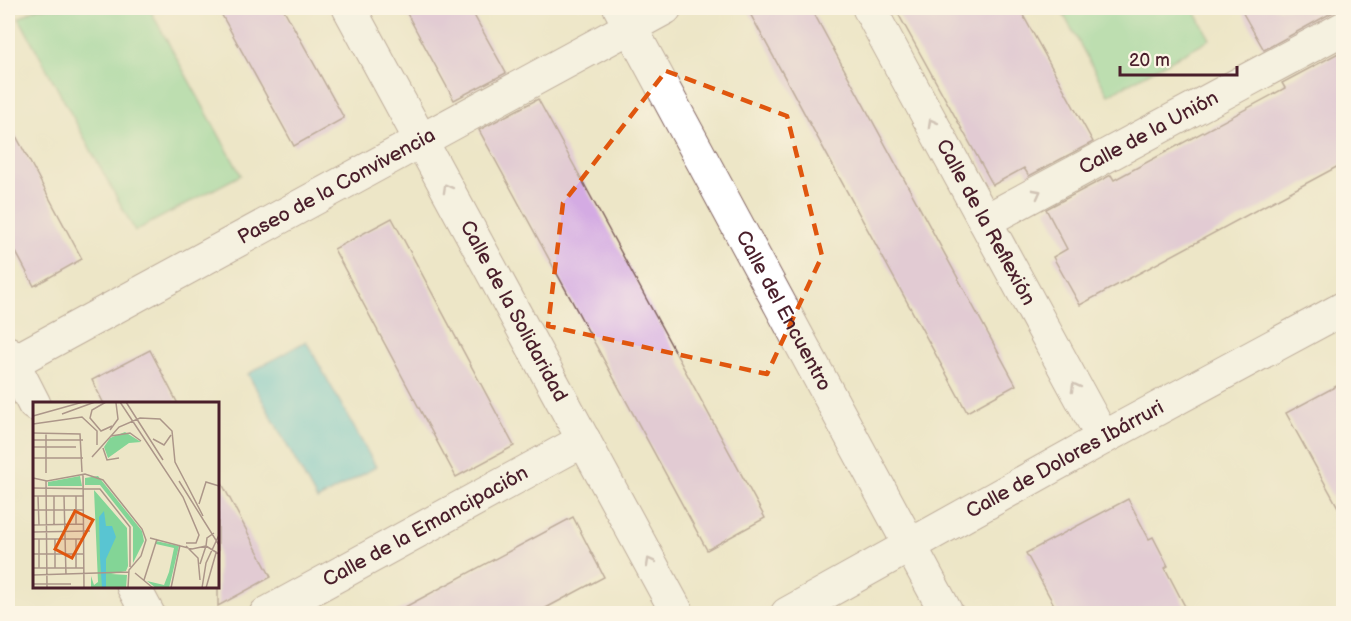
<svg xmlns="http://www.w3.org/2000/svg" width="1351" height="621" viewBox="0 0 1351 621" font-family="'Balsamiq Sans',sans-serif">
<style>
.green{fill:#83d596;stroke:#667a60;stroke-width:1.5}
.water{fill:#59c5d2;stroke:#52727e;stroke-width:1.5}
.building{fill:#d4abe3}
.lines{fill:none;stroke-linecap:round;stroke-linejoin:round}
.street-casing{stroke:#836562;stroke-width:35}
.street{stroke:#fff;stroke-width:33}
.oneway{stroke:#ae9aa0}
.marked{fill:none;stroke:#e0560e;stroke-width:4.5;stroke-dasharray:12 8;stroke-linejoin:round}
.labels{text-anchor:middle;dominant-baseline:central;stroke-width:5;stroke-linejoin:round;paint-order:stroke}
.street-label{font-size:20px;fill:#4a1f2b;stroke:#fcf5e5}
.inset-road{fill:none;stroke:#ac9689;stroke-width:1.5}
.view{fill:#e0560e;fill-opacity:0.15;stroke:#e0560e;stroke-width:3}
.inset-edge{fill:none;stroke:#4a1f2b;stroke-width:3}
</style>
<rect width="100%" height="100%" fill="#fcf5e5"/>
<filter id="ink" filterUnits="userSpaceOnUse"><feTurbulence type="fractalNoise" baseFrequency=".0167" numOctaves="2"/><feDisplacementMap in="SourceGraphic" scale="12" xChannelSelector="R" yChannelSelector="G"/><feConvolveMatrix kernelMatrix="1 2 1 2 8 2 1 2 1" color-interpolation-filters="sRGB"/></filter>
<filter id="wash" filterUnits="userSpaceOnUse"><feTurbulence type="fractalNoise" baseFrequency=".008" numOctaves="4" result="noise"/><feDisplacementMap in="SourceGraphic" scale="24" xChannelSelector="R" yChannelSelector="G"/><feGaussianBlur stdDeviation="1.35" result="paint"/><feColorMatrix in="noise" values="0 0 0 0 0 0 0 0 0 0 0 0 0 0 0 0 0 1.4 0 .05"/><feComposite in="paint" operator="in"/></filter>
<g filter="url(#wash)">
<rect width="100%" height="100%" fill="#ede6c7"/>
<!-- green -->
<g class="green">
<path d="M37,8h112l92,167 -106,56 -116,-213z"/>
<path d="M1060,8h133l17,31 -102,56z"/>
</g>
<!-- water -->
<path class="water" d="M306,341l70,126 -59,33 -69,-126z"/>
<g id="blocks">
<!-- building -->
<g class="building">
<path d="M218,8h65l61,110 -50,28z"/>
<path d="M404,8h66l36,65 -52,27z"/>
<path d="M747,8h64l205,377 -49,27z"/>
<path d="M895,8h124l74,134 -64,34 -5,-8 -31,17z"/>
<path d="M1240,8h104v1l-9,2 -71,39z"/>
<path d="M1344,50v113l-264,142 -27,-48 14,-8 -21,-40 65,-34 3,5 171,-92 -3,-5z"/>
<path d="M538,99l227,419 -58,32 -228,-420z"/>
<path d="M8,121l74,138 -48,27 -26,-49z"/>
<path d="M392,218l122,228 -58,31 -122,-228z"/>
<path d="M150,350l28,54h-74l-12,-24z"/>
<path d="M1344,382v136l-58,-105z"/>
<path d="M218,476l53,101 -53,29z"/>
<path d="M1128,499l21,40 4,-2 15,29 -3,2 24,46h-130l-33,-61z"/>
<path d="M573,517l31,60 -60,32 -7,5h-145z"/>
</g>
</g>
</g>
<g filter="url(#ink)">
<use href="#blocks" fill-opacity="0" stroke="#836562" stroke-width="1.5"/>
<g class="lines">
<!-- street casing -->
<g class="street-casing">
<g id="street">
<path id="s1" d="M349,8l329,606"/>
<path id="s2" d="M620,8l327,606"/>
<path id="s3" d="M869,8l234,430"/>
<path id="s4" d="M985,221l359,-193"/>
<path d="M8,353l26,51"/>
<path id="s5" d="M8,365l657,-357"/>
<path d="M133,586l15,28"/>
<path id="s6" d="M266,614l318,-174"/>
<path id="s7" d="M787,614l316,-176 241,-130"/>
</g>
</g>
<!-- street -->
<use href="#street" class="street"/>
</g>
<!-- one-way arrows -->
<defs><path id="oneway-chevron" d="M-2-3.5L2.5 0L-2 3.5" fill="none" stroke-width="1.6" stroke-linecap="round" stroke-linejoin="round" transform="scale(1.5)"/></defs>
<g class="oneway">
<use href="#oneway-chevron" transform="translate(932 123) rotate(-119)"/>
<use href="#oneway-chevron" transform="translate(447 188) rotate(-119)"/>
<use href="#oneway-chevron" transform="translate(1037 193) rotate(-28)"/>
<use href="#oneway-chevron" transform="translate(1075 387) rotate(-119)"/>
<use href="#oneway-chevron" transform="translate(650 562) rotate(-119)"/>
</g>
</g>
<!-- marked area -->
<path d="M0 0H1351V621H0ZM666,71l121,45 35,140 -55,118 -219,-48 15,-123z" fill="#ede6c7" fill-opacity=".55" fill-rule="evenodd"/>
<path class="marked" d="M666,71l121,45 35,140 -55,118 -219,-48 15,-123z"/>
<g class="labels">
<!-- street labels -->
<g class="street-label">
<text stroke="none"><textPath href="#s4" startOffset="186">Calle de la Unión</textPath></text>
<text stroke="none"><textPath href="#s5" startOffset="374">Paseo de la Convivencia</textPath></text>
<text stroke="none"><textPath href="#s3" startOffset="244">Calle de la Reflexión</textPath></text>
<text stroke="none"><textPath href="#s1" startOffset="345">Calle de la Solidaridad</textPath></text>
<text stroke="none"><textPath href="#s2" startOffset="344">Calle del Encuentro</textPath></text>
<text stroke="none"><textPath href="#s7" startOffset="318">Calle de Dolores Ibárruri</textPath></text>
<text stroke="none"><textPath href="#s6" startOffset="182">Calle de la Emancipación</textPath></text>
</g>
</g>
<!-- overview -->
<g transform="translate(33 402)">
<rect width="186" height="186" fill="#ede6c7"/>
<path d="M92,30l16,10 -12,1 -21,15 -4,-11 6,-9zM47,74l2,10h-34v-4zM65,74l44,55 2,10 -11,22v-36l-33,-42h-15v-7zM61,88l33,38 1,38 -2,5 -15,3 16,1 -1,13h-35v-12l3,9 4,-3zM123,139l23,5 -10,42h-13l-9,-7 17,4 5,-13 5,-24 -18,-4z" fill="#83d596"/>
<path d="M71,109l2,15h6l4,11 -10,22v29h-4l-2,-31 -1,-40z" fill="#59c5d2"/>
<path class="inset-road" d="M73,0l-14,8 -2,8 11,13 11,-5M87,0l63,95 16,38 -3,8h-10M93,0l37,58M29,12l33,-12M0,14l50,-14M0,22l49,-7 15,14v14M77,28l8,-11 -2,-16M0,31l47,1 2,38M13,31v40M78,34l19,-3 11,8M120,37l11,6 7,-10M0,38h50M0,45h43M70,46l4,12 12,-2M59,55l27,-30 21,-9 20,1 12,12 3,31 12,23M0,56h50M50,73l1,113M0,76l14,3 38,-7 18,6 39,49 4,11 -5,16 -12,14 -1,18M13,79l1,107M146,79l40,64M153,81l17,33M0,86l67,1 30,38v40M0,94h51M5,94l1,29M21,94v29M31,94l2,79M43,94v28M166,102l7,-22 13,4M0,108h51M0,123l51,-1M0,130l57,-1M181,131l-7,5 -1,8 13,8M117,136l42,11 14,-3M0,137h51M6,137v29M22,137v29M43,137v29M153,144l12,12 2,22M0,152h51M167,162l6,-18M0,166h51M102,171l18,15M0,173l96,-3M111,178l13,-41M0,182h38M138,186l9,-43M169,186l4,-25 13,-28M173,186l10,-35"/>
<path class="view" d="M42,109l18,9 -21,38 -17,-9z"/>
<rect width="186" height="186" class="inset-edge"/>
</g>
<!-- margin -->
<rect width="1351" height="621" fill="none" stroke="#fcf5e5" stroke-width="30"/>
<!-- scale -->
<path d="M1120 66v9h117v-9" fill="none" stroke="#4a1f2b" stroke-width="3"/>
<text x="1129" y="66" font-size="18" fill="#4a1f2b" stroke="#fcf5e5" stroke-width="4.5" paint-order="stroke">20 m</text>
</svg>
